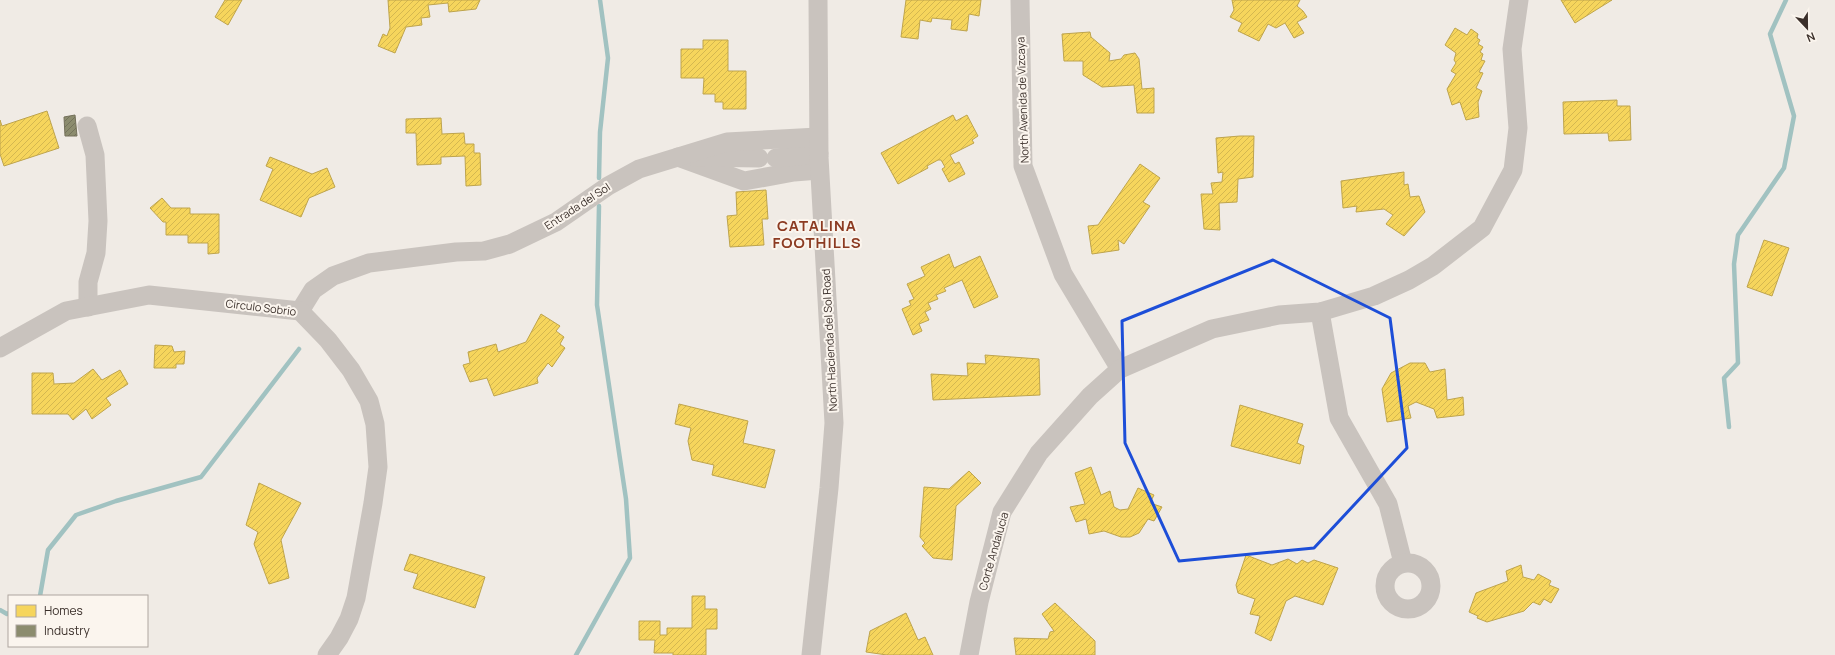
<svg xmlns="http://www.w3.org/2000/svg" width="1835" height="655" viewBox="0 0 1835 655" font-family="Manrope,sans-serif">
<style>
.homes{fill:url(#homes-hatch);stroke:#bea44d}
.industry{fill:url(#industry-hatch);stroke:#74705a}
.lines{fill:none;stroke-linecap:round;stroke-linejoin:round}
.stream{stroke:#a1c2c1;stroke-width:4.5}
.minor{stroke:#c9c3be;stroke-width:19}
.marked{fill:none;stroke:#1d4ed8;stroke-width:3;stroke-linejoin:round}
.labels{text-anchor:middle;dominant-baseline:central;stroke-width:4;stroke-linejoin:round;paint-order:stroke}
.street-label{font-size:11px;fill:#3b302b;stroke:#fbf5ee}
.district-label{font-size:15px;font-weight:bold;letter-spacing:1px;fill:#8c3b22;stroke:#fbf5ee}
</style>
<defs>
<pattern id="homes-hatch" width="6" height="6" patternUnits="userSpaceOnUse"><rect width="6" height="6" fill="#f6d55c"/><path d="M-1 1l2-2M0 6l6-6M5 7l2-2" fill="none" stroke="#d4b750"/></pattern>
<pattern id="industry-hatch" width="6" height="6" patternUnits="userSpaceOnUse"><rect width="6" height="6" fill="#8c8c6e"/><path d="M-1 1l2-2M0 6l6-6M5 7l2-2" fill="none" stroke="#74735b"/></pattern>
</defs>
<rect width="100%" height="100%" fill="#f0ebe5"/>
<!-- homes -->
<g class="homes">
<path d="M225,0h17l-14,25 -13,-8z"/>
<path d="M388,0h92l-4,9 -27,3 -1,-9 -20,2 2,12 -9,1 1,7 -16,2 -11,26 -17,-7 5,-12 4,2 3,-8z"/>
<path d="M906,0h75l-2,16 -10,-2 -2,17 -16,-2 1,-9 -20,-2 -1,4 -11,-2 -2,19 -17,-2z"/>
<path d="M1232,0h68l-3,6 6,5 4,6 -10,5 7,11 -10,5 -9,-15 -9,5 -8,-4 -9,17 -21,-10 4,-8 -12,-6 4,-7z"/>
<path d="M1561,0h51l-37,23z"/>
<path d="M1455,28l12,7 4,-6 7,5 -1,4 3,2 -2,4 5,3 -3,5 3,2 -2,6 4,1 -6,11 4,1 -7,15 6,3 -4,11 1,15 -13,3 -6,-18 -8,3 -5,-16 9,-15 -5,-3 5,-8 -2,-3 2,-7 -11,-8z"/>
<path d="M1090,32l1,5 19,16 -1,8 12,-2 3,-4 11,-2 4,6 3,30 12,-1v25h-17l-3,-28 -32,2 -19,-12v-14h-19l-2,-27z"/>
<path d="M703,40h25v31h18v38h-23v-7h-8v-8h-12l1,-16h-23v-29h22z"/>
<path d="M1617,100v6h13l1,34 -22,1 -1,-8 -44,1 -1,-32z"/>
<path d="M47,111l12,37 -55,18 -4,-12v-34l2,6z"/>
<path d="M953,115l3,6 11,-6 11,21 -6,4 2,3 -24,12 5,9 4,-2 6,12 -16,8 -7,-13 3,-2 -4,-7h-3l-11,6 1,2 -30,16 -17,-31z"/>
<path d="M441,118l1,16 22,-1 1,11h9v9h6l1,32 -15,1 -1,-30 -24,1v7l-24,1 -1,-32h-10v-14z"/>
<path d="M1240,136h14l-1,41 -15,2 -1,23 -18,1 1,27 -16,-1 -3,-35h12l-2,-11 11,-1 1,-10 -5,1 -2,-35z"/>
<path d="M270,157l42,17 15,-6 8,19 -26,11 -8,19 -41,-17 13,-31 -7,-3z"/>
<path d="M1140,164l20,14 -17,24 7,4 -26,38 -6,-4 1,10 -27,4 -4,-28 10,-1z"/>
<path d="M1404,172v13l4,-1 2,13 9,-1 6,16 -21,24 -18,-12 7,-9 -9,-6 -28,3 1,-6 -14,2 -2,-27z"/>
<path d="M766,190l2,29h-6l2,26 -34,2 -3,-31 10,-1 -1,-23z"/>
<path d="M162,198l9,10h19v6h29v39l-11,1v-11h-20v-8h-22v-13h-3l-13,-14z"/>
<path d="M1764,240l25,8 -17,48 -25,-9z"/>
<path d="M949,254l5,14 26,-12 18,41 -24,11 -12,-28 -18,8 2,3 -10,4 2,4 -10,4 3,6 -6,3 4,8 -10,4 3,7 -9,4 -11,-26 9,-4 -2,-4 5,-2 -7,-15 18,-8 -4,-9z"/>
<path d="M541,314l19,12 -4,5 8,6 -4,7 5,4 -13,19 -4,-4 -11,15 1,5 -44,13 -7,-18 -17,4 -7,-17 7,-2 -2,-11 28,-8 2,8 28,-10z"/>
<path d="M155,345l17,1 2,6 11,-1 -1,13h-8v4h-22z"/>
<path d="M985,355l54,4 1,36 -107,5 -2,-26 37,2 -1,-13 19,1z"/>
<path d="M1410,363h15l5,9 15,-3 2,31 16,-3 1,18 -27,3 -3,-9 -18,-7 -8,4 3,12 -24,4 -5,-33 9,-16z"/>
<path d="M93,369l9,11 18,-10 8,14 -22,14 5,7 -19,14 -6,-10 -13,11 -5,-6h-36v-41h21l1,11 20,-1z"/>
<path d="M679,404l69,17 -5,22 32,7 -10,38 -53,-13 2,-10 -22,-5 -4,-19 3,-13 -16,-4z"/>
<path d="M1240,405l63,19 -6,19 7,3 -4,18 -69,-18z"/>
<path d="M1091,467l10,28 9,-4 4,16 6,3 8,-1 10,-21 16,7 -4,8 12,4 -8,14 -6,-2 -9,14 -9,4h-9l-17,-6 -15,3 -3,-15 -10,3 -6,-15 15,-3 -10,-31z"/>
<path d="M969,471l12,12 -25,23 -4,54 -19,-2 -11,-12 3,-3 -5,-6 4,-50 25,2z"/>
<path d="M259,483l42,20 -20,37 8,38 -20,6 -15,-40 4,-12 -12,-7z"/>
<path d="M410,554l75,23 -10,31 -62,-20 5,-14 -14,-4z"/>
<path d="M1246,555l26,10 16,-6 9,5 5,-4 6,3 6,-3 24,8 -15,37 -28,-9 -9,5 -15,40 -16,-8 5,-17 -10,-2 5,-15 -17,-6 -2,-8z"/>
<path d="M1521,565l2,12 11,3 4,-6 13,7 -2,4 10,4 -8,14 -7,-4 -4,6 -7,-3 -9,9 -37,11 -10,-4 1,-2 -9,-4 7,-19 32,-12 -2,-10z"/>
<path d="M692,596h13v13h12v20h-11v26h-33v-2h-19l1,-13h-16v-19h21v14h7v-7h25z"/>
<path d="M1055,603l40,38v14h-79l-2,-17 34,1 2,-7 4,-1 -12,-17z"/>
<path d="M906,613l12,27 7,-3 8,18h-46l-21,-3 4,-21z"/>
</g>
<!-- industry -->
<path class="industry" d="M75,115l2,21h-12l-1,-19z"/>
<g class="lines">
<!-- stream -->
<g class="stream">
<path d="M599,178l1,-46 8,-74 -8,-58"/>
<path d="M1729,427l-5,-49 14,-15 -4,-99 4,-29 46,-67 10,-52 -24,-82 16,-34"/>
<path d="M40,596l8,-46 28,-35 40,-14 85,-24 98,-128"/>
<path d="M0,610l7,4 2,-1"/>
<path d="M576,655l54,-97 -4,-59 -29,-194 2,-99"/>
</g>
<!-- minor -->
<g class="minor">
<path d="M1020,0l3,166 40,108 57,95"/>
<path d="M87,126l8,29 3,66 -2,32 -8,29v25"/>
<path d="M678,157l66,24 50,-9 25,-2"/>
<path d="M695,157l64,1"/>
<path d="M776,158l43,-4"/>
<path d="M300,311l13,-21 20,-14 36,-13 87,-11 28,-1 26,-7 46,-22 52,-36 31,-17 88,-27 91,-5"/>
<path d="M1320,312l19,106 49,86 15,59"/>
<path d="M0,348l66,-37 83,-16 151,16 28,29 23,30 18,31 6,23 3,43 -5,36 -17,95 -7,21 -10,19 -12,17"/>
<circle cx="1408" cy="586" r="23"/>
<path d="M811,655l18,-167 5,-65 -15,-266 -1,-157"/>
<path d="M969,655l10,-53 23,-90 37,-59 51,-57 30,-27 92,-40 67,-14 41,-3 54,-16 35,-16 24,-14 49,-38 31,-58 5,-42 -6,-79 7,-49"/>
</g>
</g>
<!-- marked area -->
<path class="marked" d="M1273,260l117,58 17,130 -93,100 -135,13 -54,-118 -3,-122z"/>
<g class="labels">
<!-- street labels -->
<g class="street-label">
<text transform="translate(1022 100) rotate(-92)">North Avenida de Vizcaya</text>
<text transform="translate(577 206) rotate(-33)">Entrada del Sol</text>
<text transform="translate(261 307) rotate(7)">Circulo Sobrio</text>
<text transform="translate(829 340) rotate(-93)">North Hacienda del Sol Road</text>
<text transform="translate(993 551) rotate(-74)">Corte Andalucia</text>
</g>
<!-- district labels -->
<g class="district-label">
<text x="817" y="225">CATALINA<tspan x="817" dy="17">FOOTHILLS</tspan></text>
</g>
</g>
<!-- legend -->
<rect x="8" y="595" width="140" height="52" fill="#fbf5ee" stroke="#aea6a0"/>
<rect x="16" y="605" width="20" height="12" fill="#f6d55c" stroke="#aea6a0"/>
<text x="44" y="615" font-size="12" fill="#3b302b">Homes</text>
<rect x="16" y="625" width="20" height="12" fill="#8c8c6e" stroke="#aea6a0"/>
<text x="44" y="635" font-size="12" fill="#3b302b">Industry</text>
<!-- north arrow -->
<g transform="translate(1807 28) rotate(158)" stroke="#fbf5ee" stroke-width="3" paint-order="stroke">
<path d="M0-3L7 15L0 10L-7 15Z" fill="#3b302b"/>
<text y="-6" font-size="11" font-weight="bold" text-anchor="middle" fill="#3b302b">N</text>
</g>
</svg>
